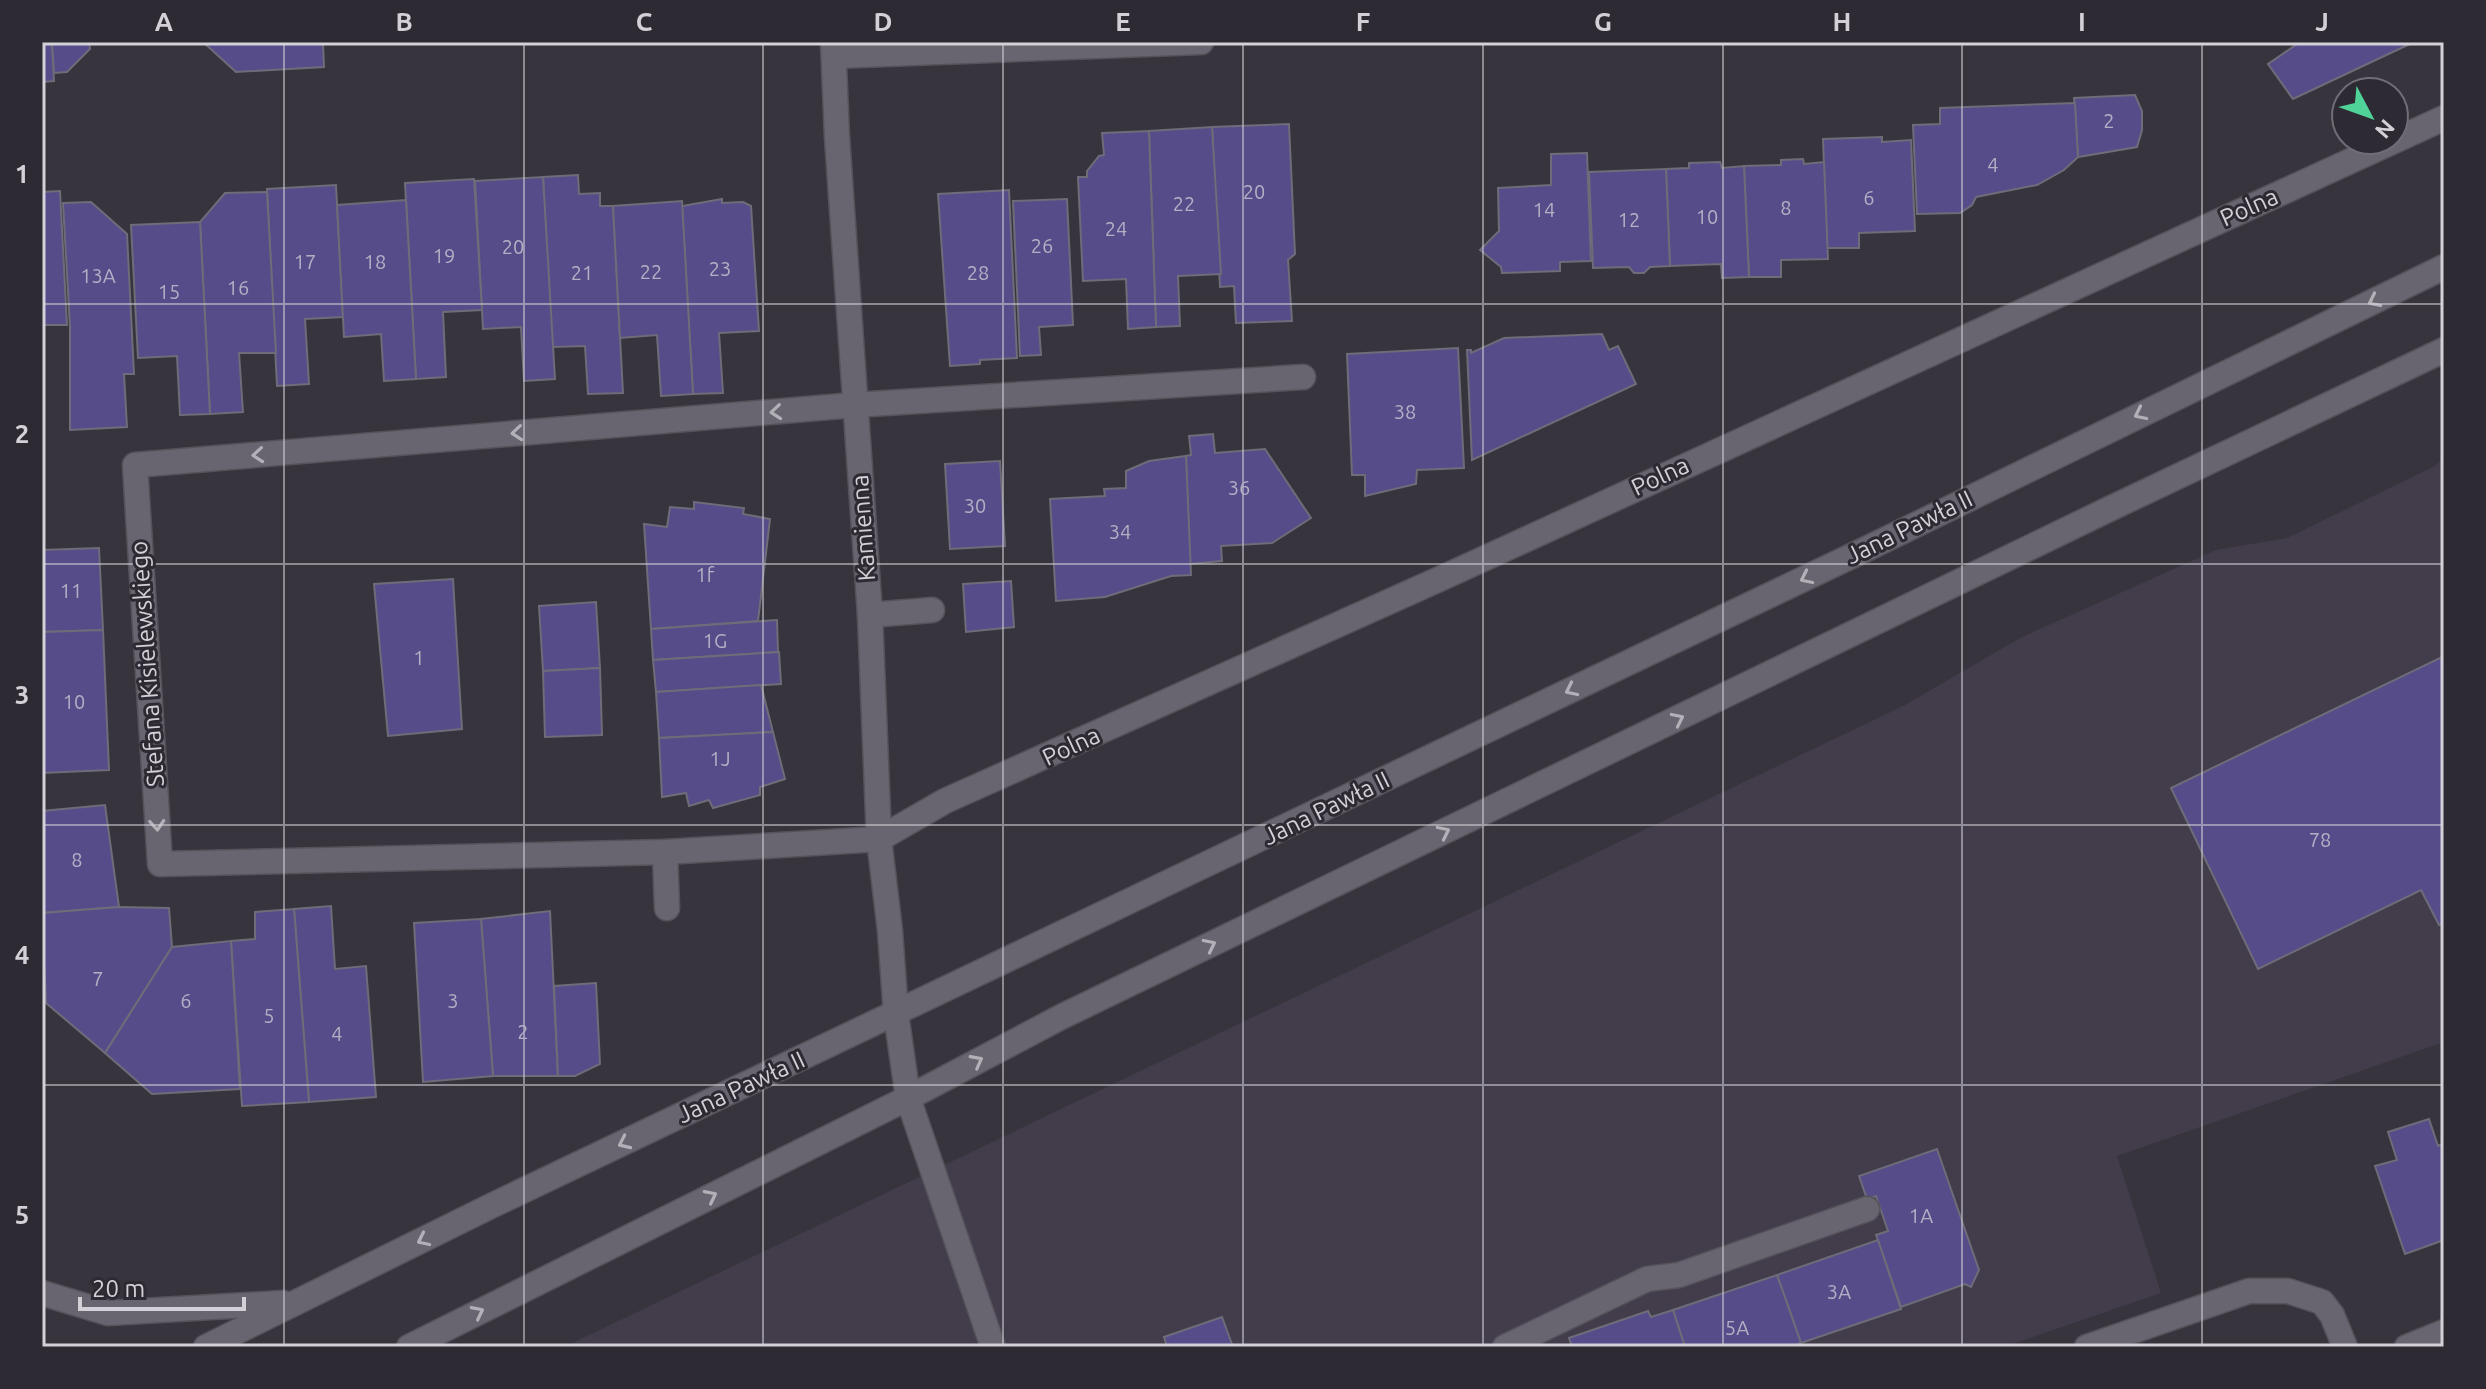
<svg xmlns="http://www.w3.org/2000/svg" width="2486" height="1389" viewBox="0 0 2486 1389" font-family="Ubuntu,sans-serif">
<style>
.built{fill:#423c4b}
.building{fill:#574c8a;stroke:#6d6c78;stroke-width:2}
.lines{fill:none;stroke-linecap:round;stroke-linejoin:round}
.minor-casing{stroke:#55525a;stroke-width:27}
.minor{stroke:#696570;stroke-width:24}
.oneway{stroke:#b3b1b8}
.grid{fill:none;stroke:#d3d1d7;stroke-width:2;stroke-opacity:0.55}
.labels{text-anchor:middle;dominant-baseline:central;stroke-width:6;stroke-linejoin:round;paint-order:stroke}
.number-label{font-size:20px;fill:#b4b0c4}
.street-label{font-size:24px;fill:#d3d1d7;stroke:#2d2a33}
.neatline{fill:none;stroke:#d3d1d7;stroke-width:3}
.grid-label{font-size:26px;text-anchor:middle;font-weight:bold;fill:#d3d1d7}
</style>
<rect width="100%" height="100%" fill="#38343d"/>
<!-- built -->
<path class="built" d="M2444,459v583l-327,114 44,137 -157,54h-1440l1341,-642 115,-67 196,-88 71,-12 146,-71z"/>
<!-- building -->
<g class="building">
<path d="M42,42h10l2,39 -12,1z"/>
<path d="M52,42h37l1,7 -23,23 -13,1z"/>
<path d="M203,42h120l1,25 -88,5z"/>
<path d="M2300,42h114l-121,57 -25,-35z"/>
<path d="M2135,95l7,16v19l-5,17 -59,10 -4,-59z"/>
<path d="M2075,103l3,54 -14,13 -27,15 -61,12 -4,8 -12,8 -43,1 -4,-89 27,-1v-16z"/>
<path d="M1289,124l6,130 -7,6 4,61 -56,2 -2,-37 -14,1 -8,-160z"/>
<path d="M1212,127l9,147 -43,2 2,50 -24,1 -7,-196z"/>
<path d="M1149,131l7,196 -28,2 -2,-50 -43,2 -5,-104h9v-6l12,-15 5,-1 -2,-22z"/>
<path d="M1882,137v5l29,-2 4,91 -56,2v15h-32l-4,-109z"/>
<path d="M1587,153l4,108 -31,1v9l-58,2 -1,-6 -21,-17 19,-19 -1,-43 53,-3v-31z"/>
<path d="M1803,159l1,5 20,-2 4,97 -47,1v17h-32l-5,-111 37,-1v-5z"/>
<path d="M1720,162l2,6 22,-2 5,111 -27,1 -1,-14 -51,2 -4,-97 23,-1v-5z"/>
<path d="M1666,169l4,97 -20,1 -6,6h-10l-5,-6 -36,1 -4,-96z"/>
<path d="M578,175l1,19 21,-1v13h13l10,187 -35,1 -3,-48 -33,1 -9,-170z"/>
<path d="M543,177l12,202 -31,2 -3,-54 -38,2 -8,-148z"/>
<path d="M474,179l8,131 -39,2 3,65 -30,2 -11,-196z"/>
<path d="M336,185l7,132 -38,2 4,65 -32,2 -10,-197z"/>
<path d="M1009,190l8,168 -37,2v4l-30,2 -12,-172z"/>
<path d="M60,191l7,134h-25v-133z"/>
<path d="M267,192l9,161h-37l4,59 -33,2 -10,-192 25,-29z"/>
<path d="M722,199v4l21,-1 8,4 8,125 -40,2 4,60 -30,1 -11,-188z"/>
<path d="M1067,199l6,126 -34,2 2,28 -21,1 -7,-155z"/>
<path d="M406,200l10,179 -32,2 -3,-47 -37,3 -7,-132z"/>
<path d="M682,201l11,193 -32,2 -4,-61 -37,3 -7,-132z"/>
<path d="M91,202l36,32 7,140h-10l3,53 -57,3v-103l-7,-124z"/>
<path d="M200,222l10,192 -30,1 -3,-59 -39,2 -7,-133z"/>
<path d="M1602,334l7,16 9,-4 18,38 -164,76 -5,-110h4v3l33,-15z"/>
<path d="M1458,348l6,120 -47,2 -1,14 -51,12v-21h-13l-5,-121z"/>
<path d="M1213,434l2,19 50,-4 46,69 -39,25 -51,3 1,15 -32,3 -4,-108 5,-1 -2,-19z"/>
<path d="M1186,456l5,119 -20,1 -66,21 -49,4 -6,-102 55,-3 -1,-7 22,-1v-17l23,-10z"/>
<path d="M1000,461l5,85 -55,3 -5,-85z"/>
<path d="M694,502l50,6 -1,6 27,5 -12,102 -107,8 -7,-105 23,3 3,-20 24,2z"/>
<path d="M99,548l4,82 -61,2v-82z"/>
<path d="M453,579l9,150 -74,7 -14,-152z"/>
<path d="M1011,581l3,46 -48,5 -3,-48z"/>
<path d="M596,602l4,66 -57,3 -4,-65z"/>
<path d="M777,620l1,32 -125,8 -2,-31z"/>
<path d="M103,630l6,140 -67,3v-141z"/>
<path d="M779,652l2,32 -125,8 -3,-32z"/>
<path d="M2444,656v267l-5,2 -18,-35 -163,79 -87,-181z"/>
<path d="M600,668l2,67 -57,2 -2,-66z"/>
<path d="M761,685l12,47 -114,6 -3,-46z"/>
<path d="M773,732l12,47 -25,8v8l-47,13 -4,-8 -20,6 -3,-13 -24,4 -3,-59z"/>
<path d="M105,805l14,102 -77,6v-102z"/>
<path d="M331,906l4,63 31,-3 10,131 -67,5 -15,-193z"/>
<path d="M119,907l50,1 3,39 -67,106 -59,-50 -4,-90z"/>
<path d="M294,909l15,193 -67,4 -11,-165 24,-2v-27z"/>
<path d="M550,911l8,165h-65l-12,-157z"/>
<path d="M481,919l12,157 -70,6 -9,-159z"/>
<path d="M231,941l9,148 -88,5 -47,-41 67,-106z"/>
<path d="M596,983l4,81 -25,12h-17l-4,-90z"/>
<path d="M2429,1119l9,27 6,-3v97l-39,14 -30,-88 22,-6 -9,-28z"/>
<path d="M1937,1149l42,121 -8,17 -6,-3 -64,23 -25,-72 12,-4 -12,-35 -9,3 -8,-23z"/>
<path d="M1878,1240l23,69 -100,34 -24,-68z"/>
<path d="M1777,1275l24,68 -10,4h-106l-12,-37z"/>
<path d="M1673,1310l12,37h-113l-3,-9 79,-27 3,6z"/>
<path d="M1222,1317l11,30h-66l-3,-10z"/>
</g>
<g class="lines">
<!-- minor casing -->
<g class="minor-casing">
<g id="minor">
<path d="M833,42l4,95 33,478 9,224 11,92 6,83 12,84 85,249"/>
<path d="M834,56l367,-14"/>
<path d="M1303,377l-449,28 -719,60 25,399 505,-12 214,-13 66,-38 499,-224 1000,-459"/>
<path d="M870,615l62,-5"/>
<path d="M665,852l2,56"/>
<path d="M42,1293l66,20 175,-10"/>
<path d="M206,1347l287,-142 1367,-653 584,-285"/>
<path d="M409,1347l499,-249 153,-81 1042,-505 341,-162"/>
<path d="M1505,1347l142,-68 32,-4 188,-66"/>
<path d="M2087,1347l162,-56h39l34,11 10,13 13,32"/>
<path d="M2407,1347l37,-15"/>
</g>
</g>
<!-- minor -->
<use href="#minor" class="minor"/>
</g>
<!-- one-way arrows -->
<defs><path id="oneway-chevron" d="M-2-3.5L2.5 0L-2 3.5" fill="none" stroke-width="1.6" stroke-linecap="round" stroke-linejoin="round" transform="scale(2)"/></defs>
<g class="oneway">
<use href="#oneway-chevron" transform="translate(2374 301) rotate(154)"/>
<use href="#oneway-chevron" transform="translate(776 412) rotate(175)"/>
<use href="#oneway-chevron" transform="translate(2140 414) rotate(154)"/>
<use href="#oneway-chevron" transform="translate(517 433) rotate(175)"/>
<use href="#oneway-chevron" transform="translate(258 455) rotate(175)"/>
<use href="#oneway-chevron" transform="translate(1806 578) rotate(154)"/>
<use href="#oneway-chevron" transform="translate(1571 690) rotate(154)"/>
<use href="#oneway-chevron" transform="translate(1678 719) rotate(-26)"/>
<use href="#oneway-chevron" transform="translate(157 825) rotate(86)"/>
<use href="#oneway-chevron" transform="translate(1444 832) rotate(-26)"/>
<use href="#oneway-chevron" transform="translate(1210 945) rotate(-26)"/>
<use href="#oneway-chevron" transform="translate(977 1061) rotate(-28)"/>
<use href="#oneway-chevron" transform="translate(624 1143) rotate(155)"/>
<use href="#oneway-chevron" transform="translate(711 1196) rotate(-27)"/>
<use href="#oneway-chevron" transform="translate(423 1240) rotate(154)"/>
<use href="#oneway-chevron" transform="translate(478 1312) rotate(-27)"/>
</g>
<!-- grid -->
<path class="grid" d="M284,42v1305M524,42v1305M763,42v1305M1003,42v1305M1243,42v1305M1483,42v1305M1723,42v1305M1962,42v1305M2202,42v1305M42,304h2402M42,564h2402M42,825h2402M42,1085h2402"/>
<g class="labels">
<!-- number labels -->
<g class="number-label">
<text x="2109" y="120">2</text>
<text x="1993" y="164">4</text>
<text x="1254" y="191">20</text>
<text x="1869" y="197">6</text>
<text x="1184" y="203">22</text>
<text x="1786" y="207">8</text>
<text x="1544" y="209">14</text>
<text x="1707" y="216">10</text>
<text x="1629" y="219">12</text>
<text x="1116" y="228">24</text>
<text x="1042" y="245">26</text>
<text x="513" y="246">20</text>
<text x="444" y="255">19</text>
<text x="305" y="261">17</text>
<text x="375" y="261">18</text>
<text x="720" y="268">23</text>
<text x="651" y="271">22</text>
<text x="582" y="272">21</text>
<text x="978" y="272">28</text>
<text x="98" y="275">13A</text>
<text x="238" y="287">16</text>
<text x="169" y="291">15</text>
<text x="1405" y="411">38</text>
<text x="1239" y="487">36</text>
<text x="975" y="505">30</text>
<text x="1120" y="531">34</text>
<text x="705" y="574">1f</text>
<text x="71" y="590">11</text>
<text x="715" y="640">1G</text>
<text x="419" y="657">1</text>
<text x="74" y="701">10</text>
<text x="720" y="758">1J</text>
<text x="2320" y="839">78</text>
<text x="77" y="859">8</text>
<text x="98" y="978">7</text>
<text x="186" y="1000">6</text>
<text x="453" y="1000">3</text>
<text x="269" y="1015">5</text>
<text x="523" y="1031">2</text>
<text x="337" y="1033">4</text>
<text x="1921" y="1215">1A</text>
<text x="1839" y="1291">3A</text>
<text x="1737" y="1327">5A</text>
</g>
<!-- street labels -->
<g class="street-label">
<text transform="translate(2249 207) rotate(-24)">Polna</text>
<text transform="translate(1660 476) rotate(-25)">Polna</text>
<text transform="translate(1909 527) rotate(-26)">Jana Pawła II</text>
<text transform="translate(863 528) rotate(-94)">Kamienna</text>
<text transform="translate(147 664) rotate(-94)">Stefana Kisielewskiego</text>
<text transform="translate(1071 746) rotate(-25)">Polna</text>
<text transform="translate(1326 808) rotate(-26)">Jana Pawła II</text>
<text transform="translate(741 1087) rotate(-25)">Jana Pawła II</text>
</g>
</g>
<!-- border -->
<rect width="2486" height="1389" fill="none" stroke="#2d2a33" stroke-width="88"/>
<!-- north arrow -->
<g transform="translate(2370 116) rotate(131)"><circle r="38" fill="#2d2a33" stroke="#6f6d75" stroke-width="2"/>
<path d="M0-6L14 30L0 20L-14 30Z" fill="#50d398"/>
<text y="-12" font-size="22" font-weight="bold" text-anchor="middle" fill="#d3d1d7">N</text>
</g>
<!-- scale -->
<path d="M80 1297v12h164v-12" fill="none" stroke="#d3d1d7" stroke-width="4"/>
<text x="92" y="1297" font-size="24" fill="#d3d1d7" stroke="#2d2a33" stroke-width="6" paint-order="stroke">20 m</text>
<rect x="44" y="44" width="2398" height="1301" class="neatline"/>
<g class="grid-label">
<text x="164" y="31">A</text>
<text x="404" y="31">B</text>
<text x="644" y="31">C</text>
<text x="883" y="31">D</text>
<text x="1123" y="31">E</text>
<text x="1363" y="31">F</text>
<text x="1603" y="31">G</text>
<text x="1842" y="31">H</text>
<text x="2082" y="31">I</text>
<text x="2322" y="31">J</text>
<text x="22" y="183">1</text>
<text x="22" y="443">2</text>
<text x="22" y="704">3</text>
<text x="22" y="964">4</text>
<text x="22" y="1224">5</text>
</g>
</svg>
